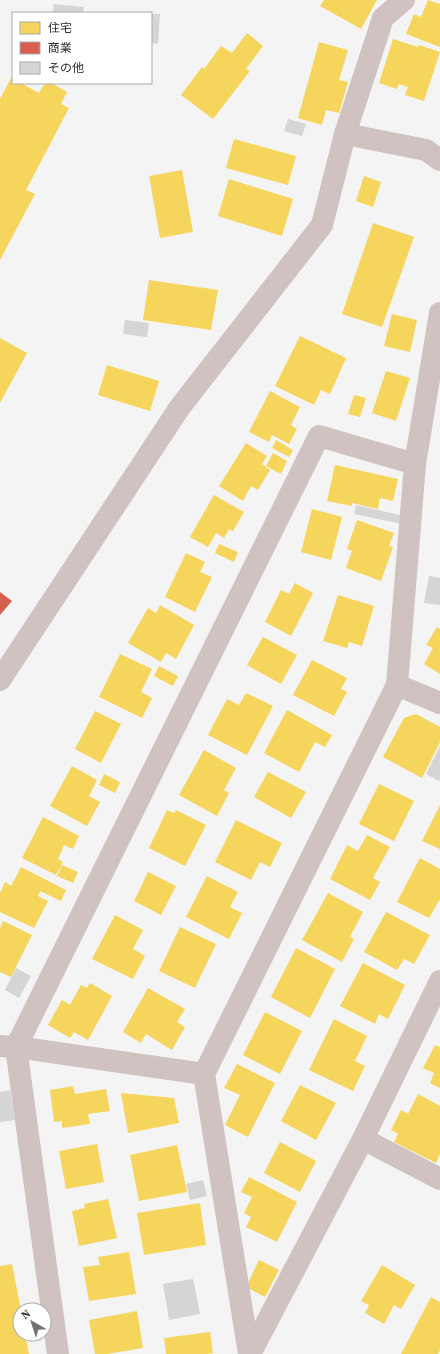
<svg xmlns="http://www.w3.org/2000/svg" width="440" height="1354" viewBox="0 0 440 1354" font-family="'Source Serif 4','Noto Sans JP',serif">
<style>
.homes{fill:#f6d55c}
.shops{fill:#d6604d}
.building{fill:#d5d5d5}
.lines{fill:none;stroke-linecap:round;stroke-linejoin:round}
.minor{stroke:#d0c2c0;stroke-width:22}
</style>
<rect width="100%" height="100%" fill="#f4f4f5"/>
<!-- homes -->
<g class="homes">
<path d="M324,0h53l-16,29 -41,-23z"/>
<path d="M428,0l12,4v43l-34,-13 8,-20 7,3z"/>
<path d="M247,33l16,13 -17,23 4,2 -37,48 -32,-24 21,-28 2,2 17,-23 11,7z"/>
<path d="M393,39l25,8 1,-2 21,7 -16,49 -19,-6 3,-8 -9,-3 -2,5 -18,-6z"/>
<path d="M319,42l29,8 -9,30 9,2 -9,31 -13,-3 -4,15 -24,-7z"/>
<path d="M11,78l2,1v4h8l18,10 6,-10h6l16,9 -6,12 8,4 -43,82 9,4 -35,66v-161z"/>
<path d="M234,139l62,17 -8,29 -62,-17z"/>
<path d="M182,170l11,62 -33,6 -11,-62z"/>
<path d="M364,176l17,6 -8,25 -17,-6z"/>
<path d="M229,179l64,20 -11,37 -64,-20z"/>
<path d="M373,223l41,14 -32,90 -40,-13z"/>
<path d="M149,280l69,10 -7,40 -68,-10z"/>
<path d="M392,314l25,6 -7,32 -26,-6z"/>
<path d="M300,336l46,22 -16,36 -9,-4 -7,15 -39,-19z"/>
<path d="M0,338l27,15 -27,50z"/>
<path d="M107,365l52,16 -9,30 -52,-16z"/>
<path d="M386,371l24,7 -14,43 -24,-8z"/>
<path d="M270,391l30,16 -9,18 6,4 -8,15 -17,-9 -3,7 -20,-10z"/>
<path d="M354,395l12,3 -6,19 -12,-3z"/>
<path d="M276,440l17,10 -4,7 -17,-9z"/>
<path d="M246,443l21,13 -5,8 8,6 -12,20 -7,-4 -8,15 -24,-15z"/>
<path d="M273,453l14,8 -6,13 -15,-8z"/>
<path d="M335,465l63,14 -5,22 -13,-3 -2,11 -26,-6v3l-25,-5z"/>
<path d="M214,495l30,17 -11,19 -4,-2 -5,9 -8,-5 -8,14 -18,-10z"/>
<path d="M312,509l30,8 -11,43 -30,-8z"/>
<path d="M357,520l37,13 -5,13 4,1 -12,34 -35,-13 6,-17 -5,-2z"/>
<path d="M219,544l19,8 -4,10 -19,-9z"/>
<path d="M186,553l19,9 -5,10 12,5 -17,35 -30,-15z"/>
<path d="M295,583l18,10 -22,43 -26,-14 16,-32 8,4z"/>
<path d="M338,595l36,11 -12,40 -13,-4 -2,6 -24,-7z"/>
<path d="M160,605l34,20 -18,34 -10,-6 -5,9 -33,-19 20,-35 8,5z"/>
<path d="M437,627l3,2v45l-16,-10 9,-16 -7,-3z"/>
<path d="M263,637l34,18 -16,29 -34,-19z"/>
<path d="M120,654l32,15 -11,23 11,6 -10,20 -43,-21z"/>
<path d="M312,660l35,18 -6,11 6,3 -13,24 -41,-21z"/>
<path d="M159,666l19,10 -5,10 -19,-10z"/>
<path d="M246,693l27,13 -26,49 -39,-20 19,-36 12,6z"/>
<path d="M287,710l45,25 -7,12 -10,-5 -16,30 -35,-19z"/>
<path d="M95,711l26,13 -20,39 -26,-14z"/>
<path d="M416,714l24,13v15l-18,36 -39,-21 21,-39z"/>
<path d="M204,750l32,18 -12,22 5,3 -12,23 -38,-21z"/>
<path d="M72,766l25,14 -8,16 11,6 -13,24 -37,-20z"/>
<path d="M268,772l38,20 -15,26 -37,-21z"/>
<path d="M104,774l16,8 -5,11 -16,-8z"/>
<path d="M379,784l35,17 -20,40 -35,-17z"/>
<path d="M440,805v44l-18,-8z"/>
<path d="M167,810l7,3 2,-3 30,15 -21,41 -36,-18z"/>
<path d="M43,817l36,19 -6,13 -9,-4 -6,14 5,3 -7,13 -34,-17z"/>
<path d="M236,820l46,23 -12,24 -10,-5 -9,18 -36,-18z"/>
<path d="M367,835l23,12 -17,31 7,4 -10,18 -40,-21 17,-34 11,6z"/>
<path d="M420,858l20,11v30l-11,19 -32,-16z"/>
<path d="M62,865l16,7 -5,11 -16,-7z"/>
<path d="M21,867l45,23 -5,11 -21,-10 -2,5 10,5 -14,27 -34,-16v-19l5,-11 6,4z"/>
<path d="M148,872l28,14 -15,29 -27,-14z"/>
<path d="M207,876l31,16 -8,15 12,6 -13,26 -43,-22z"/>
<path d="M328,893l35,19 -13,25 4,2 -12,23 -40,-22z"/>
<path d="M386,912l44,23 -16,29 -10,-5 -7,11 -33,-18z"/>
<path d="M115,915l28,15 -10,19 12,7 -12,23 -41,-20z"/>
<path d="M3,921l29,14 -21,42 -11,-5v-44z"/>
<path d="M180,927l36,17 -21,44 -36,-17z"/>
<path d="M296,948l39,21 -25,49 -39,-21z"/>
<path d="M363,963l42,22 -17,34 -9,-5 -4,10 -35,-18z"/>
<path d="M90,983l22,13 -24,44 -14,-8 -4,6 -22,-13 14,-25 8,5 11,-20 6,3z"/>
<path d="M148,988l37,21 -8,13 8,5 -13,23 -26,-16 -5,9 -18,-11z"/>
<path d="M265,1012l37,19 -22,43 -37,-19z"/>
<path d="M334,1019l33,17 -12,25 10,5 -12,25 -44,-21z"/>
<path d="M435,1045l5,2v41l-10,-5 4,-10 -11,-5z"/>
<path d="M237,1064l38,19 -27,54 -23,-12 15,-30 -16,-7z"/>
<path d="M300,1085l36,18 -20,37 -35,-19z"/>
<path d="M73,1086l2,8 31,-5 4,22 -22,3 2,10 -28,4v-7l-8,1 -4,-32z"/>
<path d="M121,1093l53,5 5,25 -51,10z"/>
<path d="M418,1094l22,12v48l-4,9 -42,-21 4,-8 -7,-4 10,-20 7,4z"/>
<path d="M280,1142l36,19 -16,31 -36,-19z"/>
<path d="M97,1144l7,38 -38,7 -7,-38z"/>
<path d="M177,1145l10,47 -48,9 -9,-46z"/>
<path d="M249,1177l48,25 -20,40 -31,-15 5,-10 -7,-4 8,-16 -11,-5z"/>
<path d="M108,1199l9,39 -38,8 -7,-35 13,-3 -1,-4z"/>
<path d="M200,1203l6,42 -62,10 -7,-42z"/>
<path d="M129,1252l7,42 -47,7 -6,-34 17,-2 -2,-8z"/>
<path d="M259,1260l20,10 -14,27 -17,-9v-5z"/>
<path d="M12,1264l9,46 -1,24h5l4,20h-29v-88z"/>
<path d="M382,1265l33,20 -14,24 -7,-4 -10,19 -19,-11 4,-8 -8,-4z"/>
<path d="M431,1297l9,5v48l-2,4h-37z"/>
<path d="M137,1311l6,37 -36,6h-12l-6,-34z"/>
<path d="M210,1332l3,21 -6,1h-41l-2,-16z"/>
</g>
<!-- shops -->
<path class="shops" d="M0,592l12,9 -12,14z"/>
<!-- building -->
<g class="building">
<path d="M54,4l30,3 -1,6h-30z"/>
<path d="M151,14h9l-2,30 -7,-1z"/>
<path d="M288,119l18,5 -4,12 -18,-5z"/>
<path d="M125,320l24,3 -2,14 -24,-3z"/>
<path d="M356,505l48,11 -2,8 -48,-10z"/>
<path d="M429,576l11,2v27l-16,-2z"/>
<path d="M440,746v33l-1,2 -13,-7z"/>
<path d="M16,968l15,8 -12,22 -14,-8z"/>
<path d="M10,1090l5,30 -15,2v-30z"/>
<path d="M203,1180l4,16 -17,4 -4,-16z"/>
<path d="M193,1279l7,35 -31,6 -6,-36z"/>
</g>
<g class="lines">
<!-- minor -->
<g class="minor">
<path d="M345,134l81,16 14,10"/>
<path d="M0,680l180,-273 142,-182 23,-91 38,-116 21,-18"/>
<path d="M397,685l43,18"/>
<path d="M0,1046l16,1 188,27"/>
<path d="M363,1139l77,40"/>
<path d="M58,1354l-42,-307 303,-611 96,28"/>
<path d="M249,1354l-45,-280 193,-389 18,-221 25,-151"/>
<path d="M250,1354l113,-215 77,-158"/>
</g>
</g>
<!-- legend -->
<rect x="12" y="12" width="140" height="72" fill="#ffffff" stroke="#aaaaab"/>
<rect x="20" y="22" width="20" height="12" fill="#f6d55c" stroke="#aaaaab"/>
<text x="48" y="32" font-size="12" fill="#2b2b2c">住宅</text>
<rect x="20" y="42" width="20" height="12" fill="#d6604d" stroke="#aaaaab"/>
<text x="48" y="52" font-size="12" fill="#2b2b2c">商業</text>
<rect x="20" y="62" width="20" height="12" fill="#d5d5d5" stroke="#aaaaab"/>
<text x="48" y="72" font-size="12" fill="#2b2b2c">その他</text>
<!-- north arrow -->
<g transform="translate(32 1322) rotate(321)"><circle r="19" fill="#ffffff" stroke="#aaaaab"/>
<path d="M0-3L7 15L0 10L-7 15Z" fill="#717172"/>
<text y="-6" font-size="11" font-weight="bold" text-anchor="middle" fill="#2b2b2c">N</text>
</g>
</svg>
